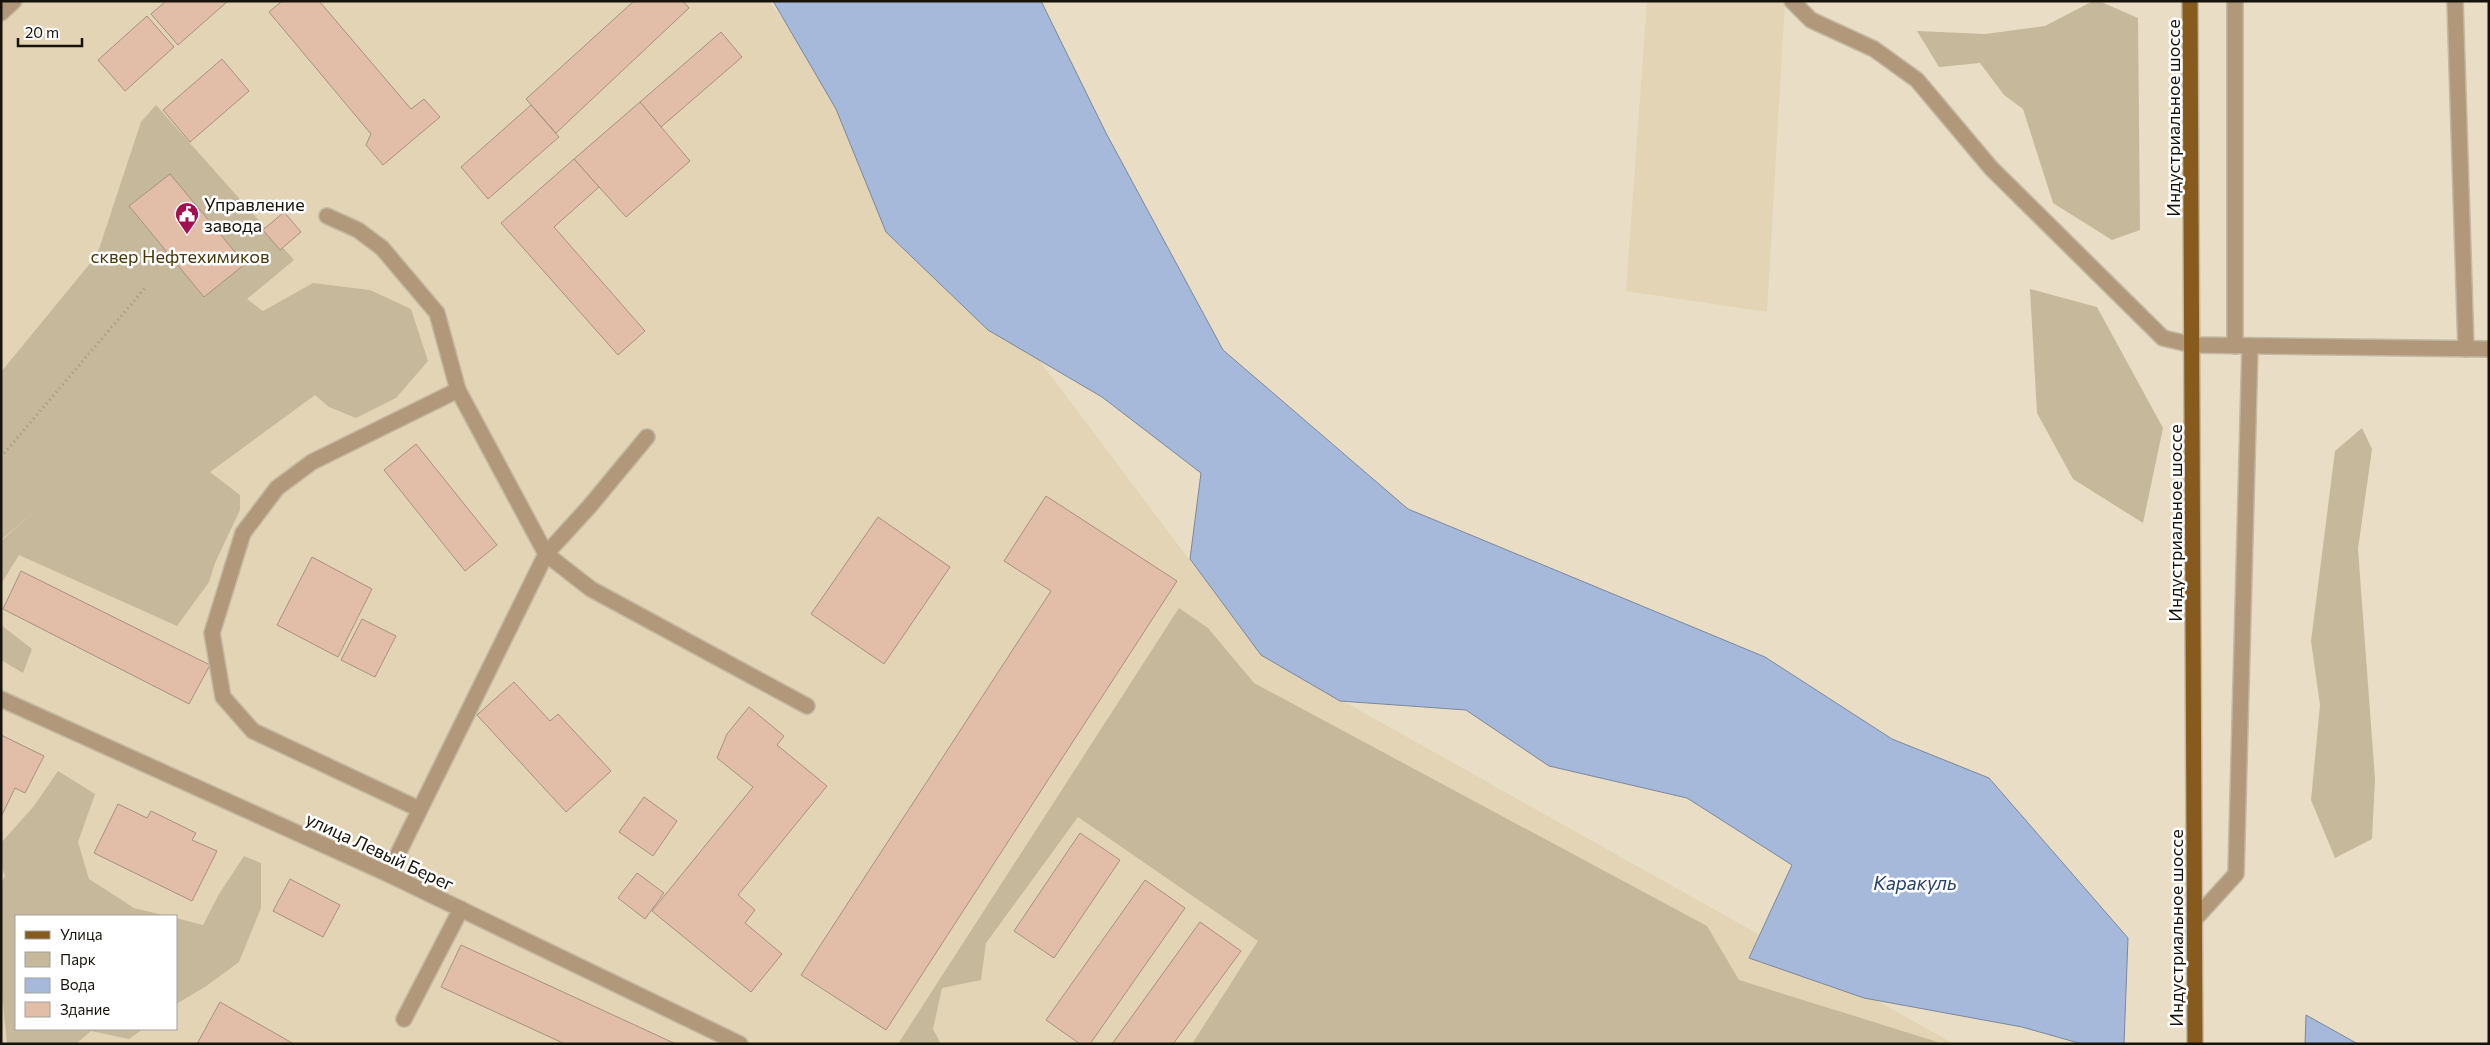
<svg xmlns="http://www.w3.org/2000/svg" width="2490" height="1045" viewBox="0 0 2490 1045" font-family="Commissioner,sans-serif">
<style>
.built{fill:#e2d4b4;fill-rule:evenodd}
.green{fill:#c6b89a}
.water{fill:#a6b9da;stroke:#7b879c}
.building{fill:#e2bea8;stroke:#a89082}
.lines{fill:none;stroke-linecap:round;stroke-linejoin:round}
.minor-casing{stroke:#c3b9a3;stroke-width:18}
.major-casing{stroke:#c3b9a3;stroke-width:18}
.path{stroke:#a09784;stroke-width:3;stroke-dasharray:1 4;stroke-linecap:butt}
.minor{stroke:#b1987b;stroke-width:15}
.major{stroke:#875b1e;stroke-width:15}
.labels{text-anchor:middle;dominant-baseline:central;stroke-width:5;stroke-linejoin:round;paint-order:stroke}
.street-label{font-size:18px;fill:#17130a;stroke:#fff}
.poi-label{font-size:18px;fill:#17130a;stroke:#fff;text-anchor:start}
.park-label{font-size:18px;fill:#4a380a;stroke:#fff}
.water-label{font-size:19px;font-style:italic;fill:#28406b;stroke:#fff}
</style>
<rect width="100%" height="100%" fill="#e9dec5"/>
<!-- built -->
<g class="built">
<path d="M1,1h768l492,654 693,389h-1953zM16,916h160v113h-160z"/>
<path d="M1647,1h138l-18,311 -141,-21z"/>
</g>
<!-- green -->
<g class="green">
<path d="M2093,1h6l39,17 2,212 -28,10 -59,-37 -30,-94 -19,-14 -24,-32 -41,4 -22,-36 68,3 60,-8z"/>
<path d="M156,105l138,155 -47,39 16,12 50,-28 57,7 41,19 17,52 -32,37 -40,20 -27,-11 -14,-12 -105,77 30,23v15l-25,53 -6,19 -32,44 -158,-71 -18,29v-43l35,-31 -35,30v-168l96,-117 44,-133z"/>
<path d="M2030,289l67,18 66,121 -20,95 -70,-44 -36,-66z"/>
<path d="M2362,428l10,21 -14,100 17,230 -3,60 -37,19 -24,-58 9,-95 -9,-64 24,-190z"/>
<path d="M1179,608l29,20 46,55 453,243 32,54 205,64h-752l66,-103 -180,-124 -92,126 -5,37 -39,8 -9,41 8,15h-43z"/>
<path d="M1,625l31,24 -9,24 -22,-13z"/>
<path d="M58,771l37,23 -17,48 11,37 45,29 33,8h-151v113h127l-14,10 -38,-8 -15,13h-69l-6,-60v-101l4,-7 -4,-11v-22l33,-37z"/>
<path d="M244,856l17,7v45l-22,54 -34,25 -29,17v-86l27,7 16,-31z"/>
</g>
<!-- water -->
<g class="water">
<path d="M773,1h268l65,132 117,217 185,159 357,148 127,82 97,39 139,160 -4,106h-42l-60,-17 -158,-29 -115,-40 43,-93 -105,-67 -138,-32 -83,-56 -126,-9 -79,-46 -71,-96 11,-86 -99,-76 -114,-67 -102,-98 -50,-123z"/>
<path d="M2306,1015l52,29h-53z"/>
</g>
<!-- building -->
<g class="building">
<path d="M166,1h62l-50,44 -27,-31z"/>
<path d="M282,1h37l92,108 13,-10 16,18 -57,48 -17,-20 5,-11 -102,-122z"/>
<path d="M634,1h49l6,7 -133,125 -30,-34z"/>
<path d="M147,16l27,31 -49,44 -27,-31z"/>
<path d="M721,32l21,25 -81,70 -21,-25z"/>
<path d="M222,59l27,32 -59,51 -27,-32z"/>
<path d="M640,102l50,59 -64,56 -52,-58z"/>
<path d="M531,105l28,32 -71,62 -27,-32z"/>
<path d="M574,159l25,28 -45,40 91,104 -27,24 -117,-132z"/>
<path d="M170,174l75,90 -41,33 -75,-91z"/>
<path d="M284,212l17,20 -21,18 -17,-20z"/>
<path d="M416,444l81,101 -32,26 -81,-101z"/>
<path d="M1046,496l131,85 -291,449 -85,-55 250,-384 -47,-30z"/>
<path d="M878,517l72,50 -66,97 -73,-50z"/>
<path d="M312,557l60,32 -34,68 -61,-32z"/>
<path d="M21,571l189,94 -21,39 -186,-95z"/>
<path d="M362,619l34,17 -21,41 -34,-17z"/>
<path d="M514,682l36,39 8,-7 53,57 -45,41 -89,-97z"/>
<path d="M749,707l35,29 -7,9 50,41 -89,109 17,15 -10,13 37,31 -31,38 -99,-81 101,-124 -36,-29 10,-24z"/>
<path d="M1,735l43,21 -19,37 -10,-5 -14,29z"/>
<path d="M644,797l33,24 -24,35 -34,-24z"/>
<path d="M118,804l29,14 4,-7 45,22 -4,7 25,11 -25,50 -98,-48z"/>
<path d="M1080,833l40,27 -66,98 -40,-27z"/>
<path d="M637,873l27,20 -19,26 -27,-21z"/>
<path d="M290,879l50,26 -17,32 -50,-26z"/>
<path d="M1145,880l40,28 -95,136h-10l-34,-24z"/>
<path d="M1200,922l41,29 -68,93h-61z"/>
<path d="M461,945l215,99h-111l-124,-57z"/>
<path d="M220,1002l74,42h-97z"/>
</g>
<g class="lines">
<!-- minor casing -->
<g class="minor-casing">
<g id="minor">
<path d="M1792,1l19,19 63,29 43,31 74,88 172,170 30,7 296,4"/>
<path d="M2235,1v345"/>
<path d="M2455,1l11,348"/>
<path d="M1,13l13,-12"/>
<path d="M327,216l31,14 24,18 55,65 21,77 88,164 45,35 216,117"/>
<path d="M1,699l387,175 352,170"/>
<path d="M419,809l-166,-78 -30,-34 -11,-64 31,-100 34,-45 35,-26 146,-72"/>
<path d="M388,874l158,-320 43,-47 58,-70"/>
<path d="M2194,920l42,-46 14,-528"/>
<path d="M404,1019l57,-110"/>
</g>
</g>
<!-- major casing -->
<g class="major-casing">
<path id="major" d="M2190,1l5,1043"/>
</g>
<!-- path -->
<path class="path" d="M1,457l144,-169"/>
<!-- minor -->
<use href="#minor" class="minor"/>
<!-- major -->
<use href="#major" class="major"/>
</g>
<!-- icons -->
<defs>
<g id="civic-pin" transform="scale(1.25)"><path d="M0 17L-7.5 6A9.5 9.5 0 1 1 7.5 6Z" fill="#a31051" stroke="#fff"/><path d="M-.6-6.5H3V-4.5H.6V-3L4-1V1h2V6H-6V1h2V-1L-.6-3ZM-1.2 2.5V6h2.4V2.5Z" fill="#fff"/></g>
</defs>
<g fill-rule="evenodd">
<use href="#civic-pin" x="187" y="214"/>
</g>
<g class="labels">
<!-- street labels -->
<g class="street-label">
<text transform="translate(2173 118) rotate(-90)">Индустриальное шоссе</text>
<text transform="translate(2175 523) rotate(-90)">Индустриальное шоссе</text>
<text transform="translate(380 851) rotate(25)">улица Левый Берег</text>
<text transform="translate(2176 928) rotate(-90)">Индустриальное шоссе</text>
</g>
<!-- poi labels -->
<g class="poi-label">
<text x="204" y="204">Управление<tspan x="204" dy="21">завода</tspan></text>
</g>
<!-- park labels -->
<g class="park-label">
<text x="180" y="256">сквер Нефтехимиков</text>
</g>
<!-- water labels -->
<g class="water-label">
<text x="1915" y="882">Каракуль</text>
</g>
</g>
<!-- border -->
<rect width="2490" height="1045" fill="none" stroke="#17130a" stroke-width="5"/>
<!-- legend -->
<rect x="15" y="915" width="162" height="115" fill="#ffffff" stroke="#a2a19d"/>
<rect x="25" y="931" width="25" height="8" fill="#875b1e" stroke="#a2a19d"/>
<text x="60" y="940" font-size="15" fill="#17130a">Улица</text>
<rect x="25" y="952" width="25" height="15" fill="#c6b89a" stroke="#a2a19d"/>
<text x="60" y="965" font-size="15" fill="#17130a">Парк</text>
<rect x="25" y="978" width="25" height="15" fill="#a6b9da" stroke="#a2a19d"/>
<text x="60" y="990" font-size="15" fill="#17130a">Вода</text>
<rect x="25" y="1002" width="25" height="15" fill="#e2bea8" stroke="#a2a19d"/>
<text x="60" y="1015" font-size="15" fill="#17130a">Здание</text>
<!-- scale -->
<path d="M18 38v8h64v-8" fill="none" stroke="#17130a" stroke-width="2.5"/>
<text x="25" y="38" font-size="15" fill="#17130a" stroke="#ffffff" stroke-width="4" paint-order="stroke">20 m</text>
</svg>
